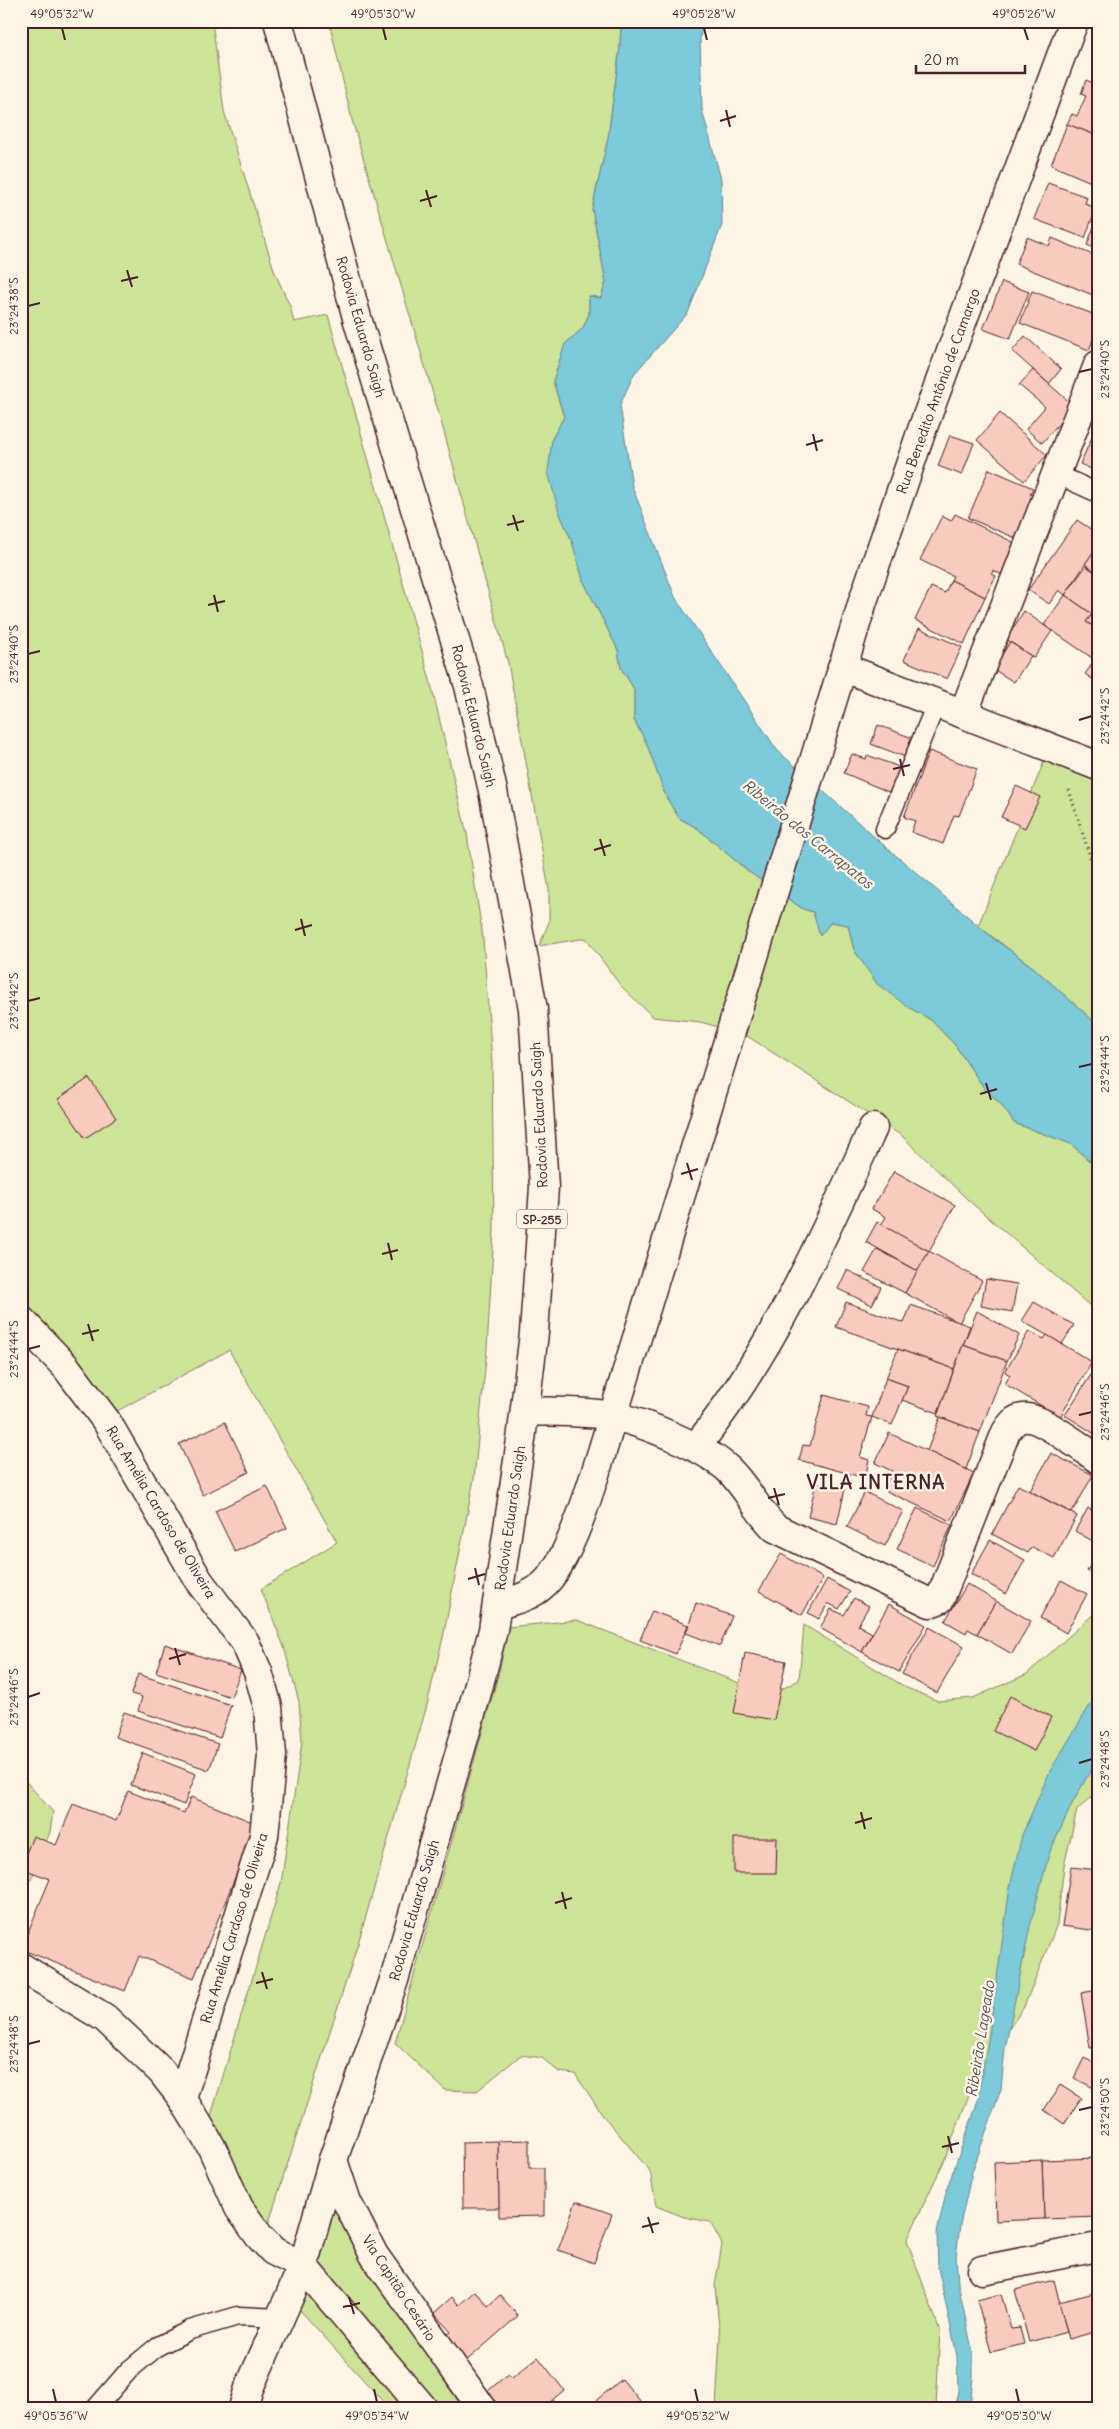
<svg xmlns="http://www.w3.org/2000/svg" width="1119" height="2429" viewBox="0 0 1119 2429" font-family="Delius,sans-serif">
<style>
.green{fill:#cde398;stroke:#8c8162}
.water{fill:#7ccada;stroke:#688694}
.building{fill:#f9cabe;stroke:#4a1f2b}
.lines{fill:none;stroke-linecap:round;stroke-linejoin:round}
.lane-casing{stroke:#4a1f2b;stroke-width:21}
.street-casing{stroke:#4a1f2b;stroke-width:31}
.secondary-casing{stroke:#4a1f2b;stroke-width:31}
.highway-casing{stroke:#4a1f2b;stroke-width:31}
.path{stroke:#4a1f2b;stroke-width:3;stroke-dasharray:1 4;stroke-linecap:butt}
.lane{stroke:#fcf5e5;stroke-width:18}
.street{stroke:#fcf5e5;stroke-width:28}
.secondary{stroke:#fcf5e5;stroke-width:28}
.highway{stroke:#fcf5e5;stroke-width:28}
.ticks{fill:none;stroke:#4a1f2b;stroke-width:2}
.labels{text-anchor:middle;dominant-baseline:central;stroke-width:5;stroke-linejoin:round;paint-order:stroke}
.shield{fill:#fcf5e5;stroke:#7f5f63;stroke-width:1}
.shield-label{font-size:12px;font-weight:bold;fill:#4a1f2b}
.street-label{font-size:14px;fill:#4a1f2b;stroke:#fcf5e5}
.water-label{font-size:15px;font-style:italic;fill:#595260;stroke:#fcf5e5}
.district-label{font-size:19px;font-weight:bold;letter-spacing:1px;fill:#4a1f2b;stroke:#fcf5e5}
.neatline{fill:none;stroke:#4a1f2b;stroke-width:2}
.ticks-label{font-size:12px;text-anchor:middle;fill:#4a1f2b}
</style>
<rect width="100%" height="100%" fill="#fcf5e5"/>
<filter id="ink" filterUnits="userSpaceOnUse"><feTurbulence type="fractalNoise" baseFrequency=".02" numOctaves="2"/><feDisplacementMap in="SourceGraphic" scale="10" xChannelSelector="R" yChannelSelector="G"/><feConvolveMatrix kernelMatrix="1 2 1 2 8 2 1 2 1" color-interpolation-filters="sRGB"/></filter>
<g filter="url(#ink)">
<!-- green -->
<g class="green">
<path d="M21,21h191l12,90 51,162 15,33 4,16 34,-7 102,365 37,154 16,104 9,125 2,167 -7,119 -13,130 -30,154 -18,76 -69,238 -96,300 -54,-118 74,-246 21,-141 -3,-40 -15,-55 -23,-58 76,-47 -108,-192 -130,71 -78,-93z"/>
<path d="M329,21h292l-1,26 -12,91 -16,71 14,73 -5,16 -12,-2v18l-6,14 -18,16 -12,37 11,36 -12,22 7,73 13,29 11,39 35,70 3,18 13,21v31l12,22 20,55 13,21 18,10 52,44 54,37 10,3 7,23 11,-13 17,3 6,25 54,57 23,13 24,25 29,43 17,16 13,19 57,21 27,25v144l-131,-114 -65,-63 -158,-102 -44,-12 -47,-5 -33,-32 -34,-47 -47,8 10,-24v-33l-41,-226 -69,-249 -87,-294z"/>
<path d="M1049,749l49,19v257l-64,-57 -56,-42z"/>
<path d="M1098,1610v182l-21,18 -13,56 -7,58 -33,83 -49,72 -31,82 -37,79 33,91 -4,76 -220,1 4,-71 -5,-51 7,-42 -12,-22 -26,-5 -28,-11 -6,-35 -45,-53 -30,-44 -16,-2 -17,-14 -21,-3 -44,36 -32,-1 -50,-47 104,-371 9,-45 69,-7 193,75 29,-15 5,-55 103,63 31,13 35,-3 54,-24z"/>
<path d="M21,1776l32,36 -3,20 -29,73z"/>
<path d="M333,2174l27,78 26,44 77,112h-74l-102,-112z"/>
</g>
<!-- water -->
<g class="water">
<path d="M621,21h82l-3,18 2,71 19,69 1,46 -34,88 -54,61 -14,31 12,81 43,111 102,153 102,91 114,97 41,30 64,57v144l-27,-25 -57,-21 -13,-19 -17,-16 -29,-43 -24,-25 -23,-13 -31,-23 -23,-34 -6,-25 -17,-3 -11,14 -7,-24 -10,-3 -54,-37 -52,-44 -18,-10 -13,-21 -20,-55 -12,-22v-31l-13,-21 -3,-18 -35,-70 -11,-39 -13,-29 -11,-40 4,-33 12,-22 -11,-36 12,-37 18,-16 6,-14v-18l12,2 5,-16 -14,-73 16,-71 12,-91z"/>
<path d="M1098,1692v65l-26,47 -23,50 -19,72 -25,123 -4,40 -29,83 -12,53 -4,32 2,26 15,71v22l-3,32h-16l4,-17 -1,-35 -19,-88 -1,-35 10,-45 29,-81 12,-66 22,-154 12,-52 28,-64z"/>
</g>
<!-- building -->
<g class="building">
<path d="M1086,80l12,5v51l-31,-12 5,-10 5,2 9,-20 -5,-2z"/>
<path d="M1067,124l31,12v49l-47,-20z"/>
<path d="M1048,183l39,14 -2,7 11,4 -11,30 -51,-19z"/>
<path d="M1098,216v34l-11,-5z"/>
<path d="M1027,237l22,9 3,-8 46,19v40l-82,-33z"/>
<path d="M1002,282l27,10 -19,47 -27,-10z"/>
<path d="M1032,291l66,25v11l-9,23 -69,-27z"/>
<path d="M1025,336l36,33 -12,15 -37,-33z"/>
<path d="M1033,370l41,36 -32,37 -16,-14 19,-22 -26,-22z"/>
<path d="M1098,406v18l-7,-3z"/>
<path d="M1000,413l47,42 -23,26 -47,-41z"/>
<path d="M1098,424v48l-18,-8z"/>
<path d="M950,435l24,8 -12,32 -24,-9z"/>
<path d="M989,469l44,19 -3,6 7,3 -19,42 -50,-21z"/>
<path d="M955,514l62,30 -15,31 -9,-5 -1,4 4,2 -11,21 -34,-17 2,-4 -33,-16 22,-44 9,5z"/>
<path d="M1077,520l21,14v11l-33,50 -6,-5 -10,14 -21,-14z"/>
<path d="M1098,545v29l-13,-10z"/>
<path d="M1086,566l12,8v55l-12,-7 6,-8 -27,-19z"/>
<path d="M951,580l34,17 -21,47 -49,-24 16,-33 14,6z"/>
<path d="M1065,595l27,19 -6,8 12,7v54l-13,-9 10,-14 -51,-35z"/>
<path d="M1024,611l28,20 -18,27 -28,-19z"/>
<path d="M919,628l43,19 -15,32 -43,-19z"/>
<path d="M1010,642l21,14 -17,26 -21,-13z"/>
<path d="M878,725l37,14 -7,19 -37,-14z"/>
<path d="M929,751l48,18 -18,47 -5,-1 -11,29 -32,-12 4,-11 -11,-4z"/>
<path d="M852,754l14,5 1,-4 35,13 -11,25 -47,-20z"/>
<path d="M1016,786l24,11 -15,31 -24,-11z"/>
<path d="M89,1078l27,40 -31,20 -27,-39z"/>
<path d="M894,1171l61,34 -26,46 -48,-26 5,-8 -14,-8z"/>
<path d="M877,1222l52,29 -11,20 -52,-29z"/>
<path d="M877,1249l41,22 -13,22 -41,-21z"/>
<path d="M929,1251l53,30 -23,42 -54,-30z"/>
<path d="M847,1270l34,17 -9,18 -34,-16z"/>
<path d="M986,1279l31,5 -5,28 -31,-6z"/>
<path d="M846,1302l58,21 7,-18 59,21 -16,43 -118,-42z"/>
<path d="M1034,1302l40,23 -12,19 -40,-23z"/>
<path d="M977,1311l42,24 -12,26 -44,-16z"/>
<path d="M1029,1331l15,8 3,-4 45,27 -32,55 -55,-33 5,-9 -5,-3z"/>
<path d="M963,1345l44,16 -27,71 -43,-16z"/>
<path d="M898,1349l56,20 -16,44 -36,-13 6,-14 -22,-8z"/>
<path d="M1098,1364v72l-33,-21z"/>
<path d="M886,1378l22,8 -16,39 -20,-8z"/>
<path d="M824,1395l44,12 -2,9 6,1 -12,40 9,3 -4,18 -66,-18 4,-15 7,1z"/>
<path d="M940,1417l40,15 -14,37 -39,-18z"/>
<path d="M225,1422l24,50 -46,23 -24,-51z"/>
<path d="M889,1433l85,40 -23,48 -67,-31 8,-19 -17,-8z"/>
<path d="M1051,1453l42,22 -21,38 -42,-22z"/>
<path d="M816,1483l29,6 -8,35 -29,-7z"/>
<path d="M1018,1485l59,31 -23,42 -22,-11 -4,6 -36,-19z"/>
<path d="M267,1486l20,42 -52,24 -20,-41z"/>
<path d="M865,1492l38,19 -18,35 -38,-19z"/>
<path d="M917,1508l35,17 -19,41 -36,-17z"/>
<path d="M1088,1508l10,6v30l-23,-13z"/>
<path d="M990,1540l35,20 -19,34 -35,-20z"/>
<path d="M1097,1553l1,1v23l-11,-6z"/>
<path d="M781,1554l42,24 -21,37 -43,-24z"/>
<path d="M827,1579l23,13 -11,17 -11,-6 -9,16 -11,-6z"/>
<path d="M1061,1580l26,14 -21,39 -26,-15z"/>
<path d="M967,1584l29,17 -19,33 -9,-5 -2,4 -21,-12z"/>
<path d="M854,1598l15,8 -11,19 14,8 -10,19 -42,-24 11,-19 13,6z"/>
<path d="M996,1601l35,20 -19,33 -35,-20z"/>
<path d="M696,1603l36,13 -12,30 -34,-13z"/>
<path d="M889,1604l37,21 -27,47 -37,-20z"/>
<path d="M652,1611l36,14 -12,29 -36,-14z"/>
<path d="M929,1627l35,19 -27,47 -35,-19z"/>
<path d="M165,1644l76,26 -10,27 -75,-25z"/>
<path d="M745,1653l41,8 -12,59 -40,-7z"/>
<path d="M138,1674l93,31 -11,33 -82,-27 4,-14 -11,-3z"/>
<path d="M1010,1696l41,21 -17,34 -41,-20z"/>
<path d="M124,1712l94,32 -9,26 -94,-33z"/>
<path d="M143,1753l53,21 -12,31 -53,-20z"/>
<path d="M128,1791l56,22 7,-16 66,27 -63,154 -55,-22 -14,35 -104,-42 29,-70 -29,-11v-2l12,-30 23,9 17,-41 43,17z"/>
<path d="M734,1838h43l-1,35h-42z"/>
<path d="M1071,1867l27,3v61l-36,-5z"/>
<path d="M1098,1990v57l-8,1 -9,-55z"/>
<path d="M1084,2058l14,7v25l-24,-12z"/>
<path d="M1060,2085l21,13 -17,26 -20,-14z"/>
<path d="M529,2140v28h15v48l-45,1 -1,-76z"/>
<path d="M498,2141l1,67h-36l-1,-66z"/>
<path d="M1096,2143h2v51l-1,-36z"/>
<path d="M1097,2158l1,59 -54,2 -2,-59z"/>
<path d="M1042,2160l2,59 -48,2 -2,-59z"/>
<path d="M576,2201l36,13 -18,49 -36,-13z"/>
<path d="M1054,2280l13,52 -38,10 -14,-52z"/>
<path d="M475,2291l13,15 12,-11 18,21 -54,47 -21,-24 8,-7 -17,-19 18,-16 7,8z"/>
<path d="M1098,2292v39l-29,8 -10,-37z"/>
<path d="M1001,2294l10,35 9,-1 4,16 -33,8 -14,-52z"/>
<path d="M538,2357l26,33 -21,18h-50l-10,-13 25,-21 4,4z"/>
<path d="M622,2379l24,29h-59z"/>
</g>
<g class="lines">
<!-- lane casing -->
<g class="lane-casing">
<g id="lane">
<path d="M1056,474l42,19"/>
<path d="M885,829l51,-125"/>
<path d="M96,2408l33,-38 29,-24 32,-16 48,-14 44,2"/>
</g>
</g>
<!-- street casing -->
<g class="street-casing">
<g id="street">
<path d="M842,667l256,99"/>
<path d="M964,712l134,-347"/>
<path d="M21,1320l45,47 41,55 92,159 46,61 13,30 10,35 4,48 -8,81 -82,262"/>
<path d="M525,1411c28,1 62,0 88,5 32,7 91,31 115,53 19,18 29,42 47,59l155,75 10,-4 66,-167c4,-6 8,-13 17,-14 16,-3 60,31 75,41"/>
<path d="M696,1447c76,-95 127,-209 177,-319"/>
<path d="M21,1967l84,51 56,53 21,27 16,26 14,24 27,60 20,28 14,15 30,15 120,142"/>
<path d="M333,2160l14,42 27,53 108,153"/>
<path d="M982,2270l116,-23"/>
</g>
</g>
<!-- secondary casing -->
<g class="secondary-casing">
<path id="secondary" d="M498,1605c16,-5 32,-8 45,-20 30,-25 57,-129 70,-169l250,-815 60,-174 151,-406"/>
</g>
<!-- highway casing -->
<g class="highway-casing">
<path id="highway" d="M243,2408l6,-20 54,-122 30,-106 61,-180 82,-284 17,-66 28,-190 13,-107 10,-146 -11,-178 -40,-218 -24,-105 -112,-368 -79,-297"/>
</g>
<!-- path -->
<path class="path" d="M1069,790l23,73 6,-2"/>
<!-- lane -->
<use href="#lane" class="lane"/>
<!-- street -->
<use href="#street" class="street"/>
<!-- secondary -->
<use href="#secondary" class="secondary"/>
<!-- highway -->
<use href="#highway" class="highway"/>
</g>
</g>
<!-- ticks -->
<path class="ticks" d="M62,28l3,12M383,28l3,12M704,28l3,12M1024,28l4,12M726,110l4,17M720,121l16,-5M426,190l5,17M420,201l17,-5M127,270l5,17M121,281l17,-4M28,306l12,-3M1079,372l13,-3M813,434l4,17M806,445l17,-5M513,515l5,16M507,525l17,-4M214,595l4,17M208,605l17,-4M28,654l12,-3M1079,720l13,-4M900,759l4,17M893,769l17,-4M600,839l5,17M594,850l17,-5M301,919l4,17M295,930l17,-5M28,1001l12,-3M1079,1067l13,-3M986,1083l5,17M980,1094l17,-5M687,1163l5,17M681,1174l17,-5M388,1243l4,17M382,1254l16,-4M88,1324l5,17M82,1334l17,-4M28,1349l12,-3M1079,1415l13,-3M774,1488l5,17M768,1498l17,-4M475,1568l4,17M468,1579l17,-5M175,1648l5,17M169,1659l17,-5M28,1697l12,-4M1079,1763l13,-4M861,1812l4,17M855,1823l17,-5M562,1892l4,17M555,1903l17,-5M262,1972l5,17M256,1983l17,-4M28,2044l12,-3M1079,2110l13,-3M948,2136l4,17M942,2147l17,-4M648,2217l5,16M642,2227l17,-4M349,2297l5,17M343,2307l17,-4M53,2389l3,13M374,2389l3,13M695,2389l3,13M1016,2389l3,13"/>
<g class="labels">
<!-- shield labels -->
<rect class="shield" x="517" y="1209.5" width="50" height="19" rx="4"/>
<g class="shield-label">
<text x="542" y="1219">SP-255</text>
</g>
<!-- street labels -->
<g class="street-label">
<text transform="translate(361 327) rotate(74)">Rodovia Eduardo Saigh</text>
<text transform="translate(938 391) rotate(-70)">Rua Benedito Antônio de Camargo</text>
<text transform="translate(474 716) rotate(76)">Rodovia Eduardo Saigh</text>
<text transform="translate(539 1115) rotate(-93)">Rodovia Eduardo Saigh</text>
<text transform="translate(161 1512) rotate(59)">Rua Amélia Cardoso de Oliveira</text>
<text transform="translate(510 1518) rotate(-82)">Rodovia Eduardo Saigh</text>
<text transform="translate(414 1910) rotate(-74)">Rodovia Eduardo Saigh</text>
<text transform="translate(234 1928) rotate(-73)">Rua Amélia Cardoso de Oliveira</text>
<text transform="translate(399 2288) rotate(57)">Via Capitão Cesário</text>
</g>
<!-- water labels -->
<g class="water-label">
<text transform="translate(808 834) rotate(39)">Ribeirão dos Carrapatos</text>
<text transform="translate(980 2039) rotate(-81)">Ribeirão Lageado</text>
</g>
<!-- district labels -->
<g class="district-label">
<text x="876" y="1482">VILA INTERNA</text>
</g>
</g>
<!-- margin -->
<rect width="1119" height="2429" fill="none" stroke="#fcf5e5" stroke-width="55"/>
<!-- scale -->
<path d="M916 65v8h109v-8" fill="none" stroke="#4a1f2b" stroke-width="2.5"/>
<text x="924" y="65" font-size="15" fill="#4a1f2b" stroke="#fcf5e5" stroke-width="4" paint-order="stroke">20 m</text>
<rect x="28" y="28" width="1064" height="2374" class="neatline"/>
<g class="ticks-label">
<text x="62" y="18">49°05'32"W</text>
<text x="383" y="18">49°05'30"W</text>
<text x="704" y="18">49°05'28"W</text>
<text x="1024" y="18">49°05'26"W</text>
<text transform="translate(14 306) rotate(-90)" y="4">23°24'38"S</text>
<text transform="translate(1105 369) rotate(-90)" y="4">23°24'40"S</text>
<text transform="translate(14 654) rotate(-90)" y="4">23°24'40"S</text>
<text transform="translate(1105 716) rotate(-90)" y="4">23°24'42"S</text>
<text transform="translate(14 1001) rotate(-90)" y="4">23°24'42"S</text>
<text transform="translate(1105 1064) rotate(-90)" y="4">23°24'44"S</text>
<text transform="translate(14 1349) rotate(-90)" y="4">23°24'44"S</text>
<text transform="translate(1105 1412) rotate(-90)" y="4">23°24'46"S</text>
<text transform="translate(14 1697) rotate(-90)" y="4">23°24'46"S</text>
<text transform="translate(1105 1759) rotate(-90)" y="4">23°24'48"S</text>
<text transform="translate(14 2044) rotate(-90)" y="4">23°24'48"S</text>
<text transform="translate(1105 2107) rotate(-90)" y="4">23°24'50"S</text>
<text x="56" y="2420">49°05'36"W</text>
<text x="377" y="2420">49°05'34"W</text>
<text x="698" y="2420">49°05'32"W</text>
<text x="1019" y="2420">49°05'30"W</text>
</g>
</svg>
